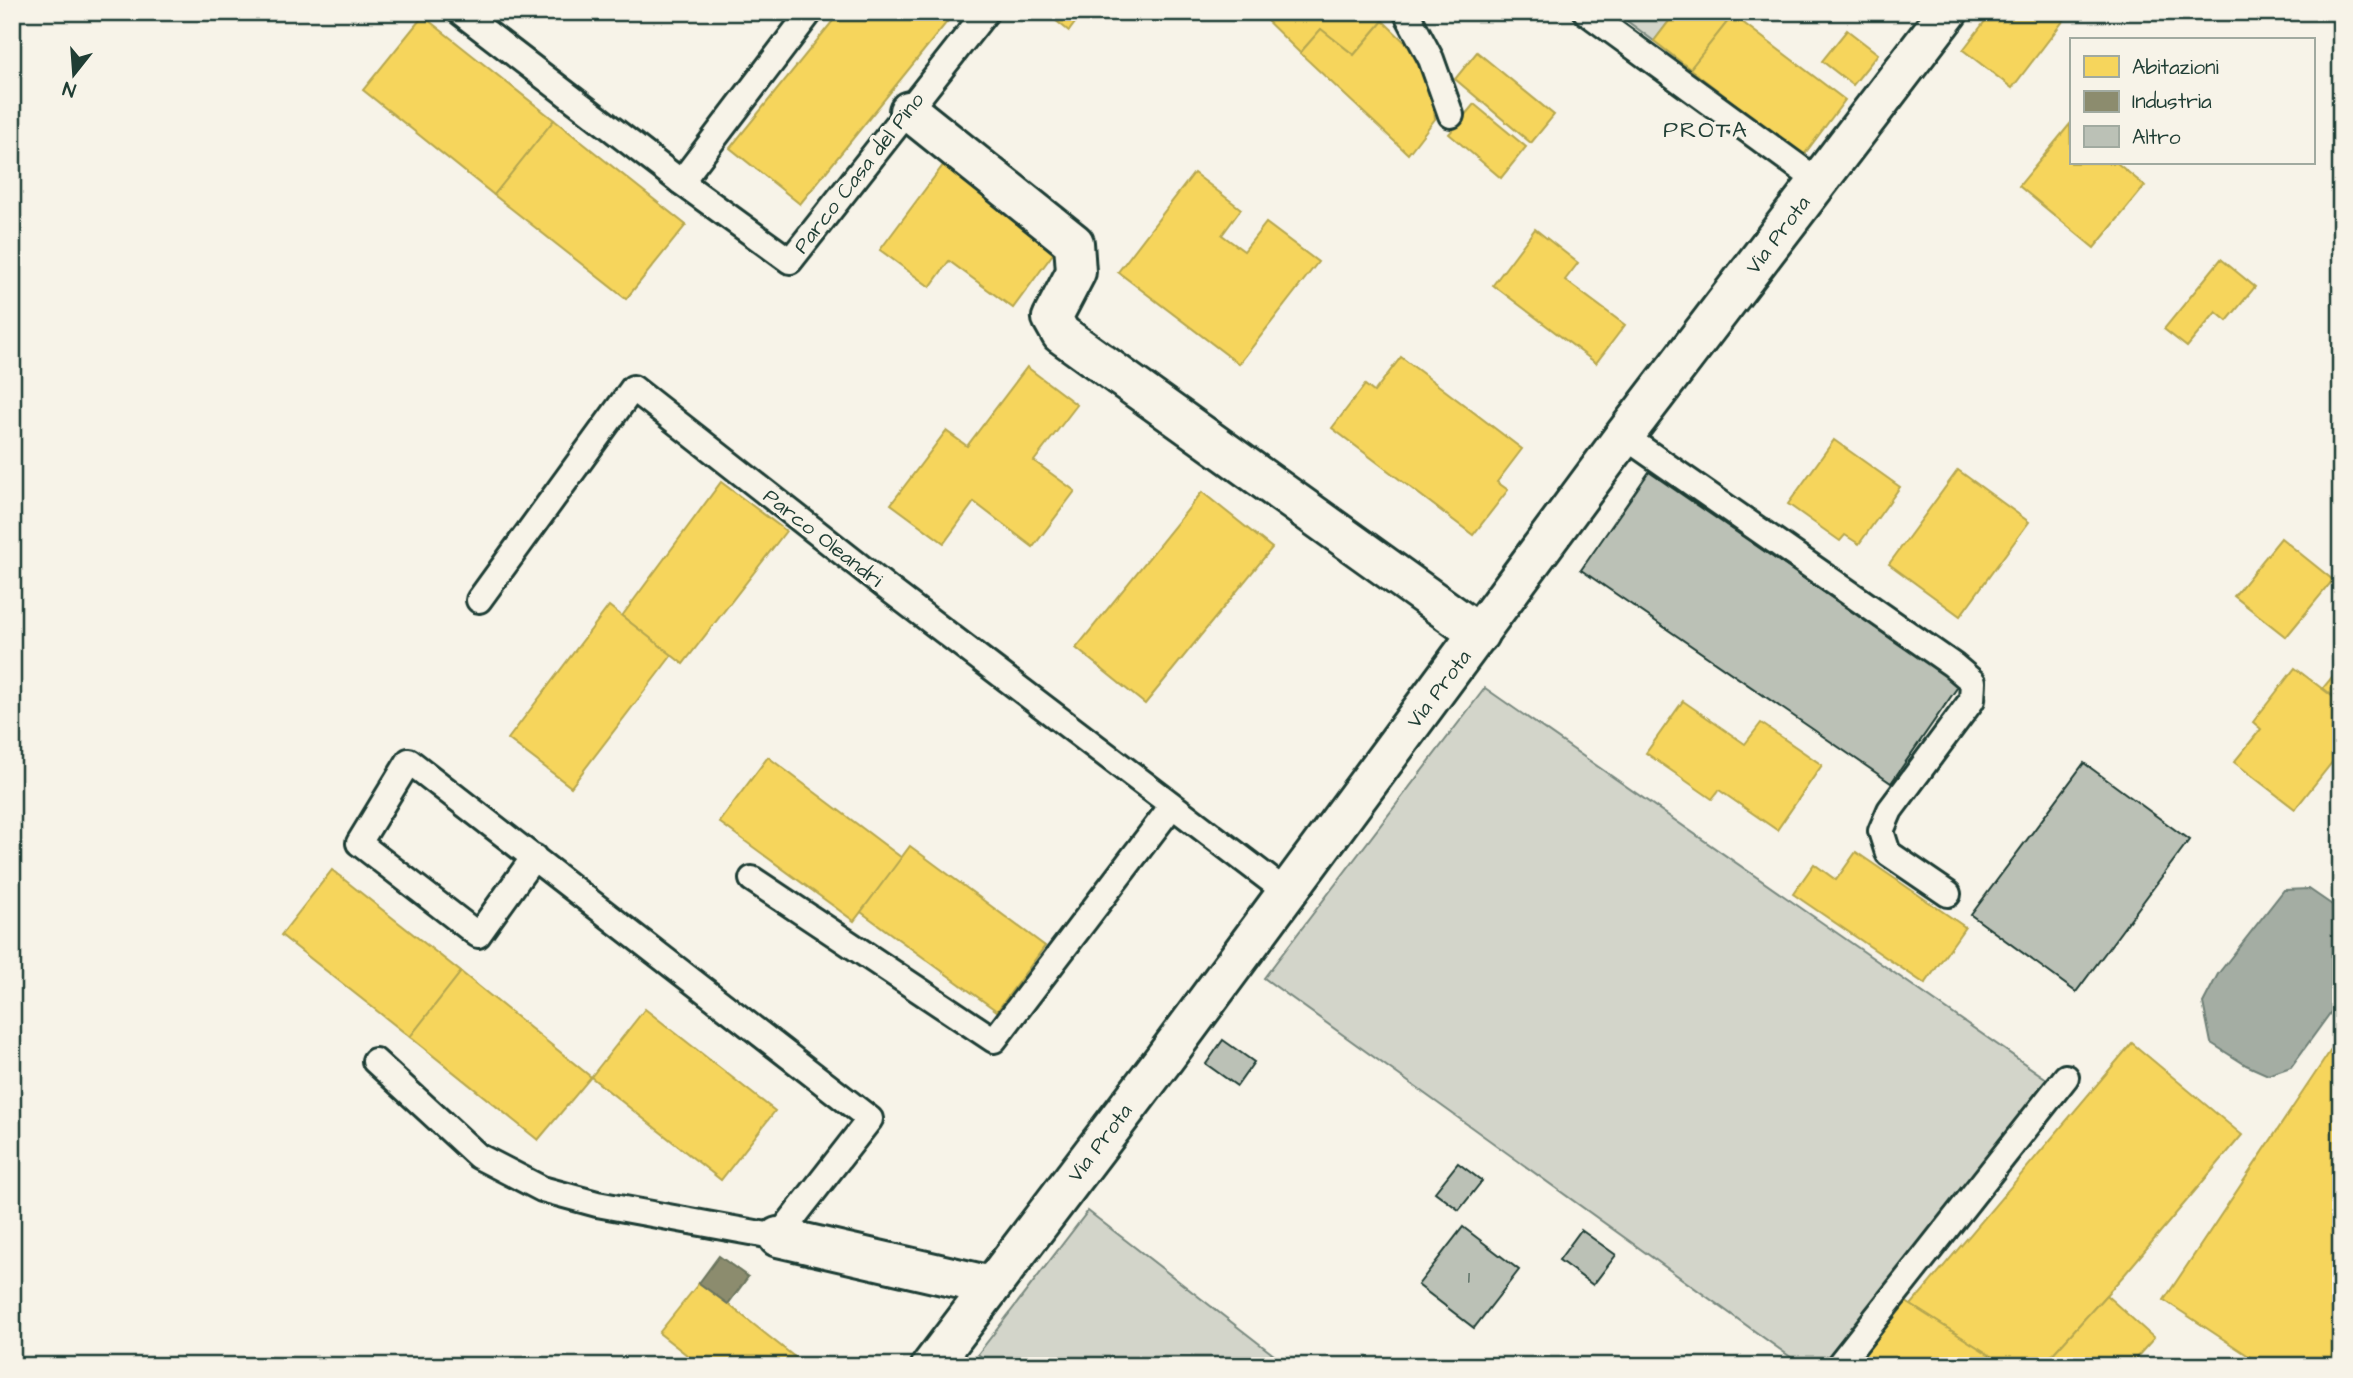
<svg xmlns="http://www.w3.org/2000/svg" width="2353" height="1378" viewBox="0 0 2353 1378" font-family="'Architects Daughter',sans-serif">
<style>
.green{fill:#d3d5ca;stroke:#79897f;stroke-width:2}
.water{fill:#a4ada3;stroke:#6f8077;stroke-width:2}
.homes{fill:#f6d55c;stroke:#b6a750;stroke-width:2}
.industry{fill:#8c8c6e;stroke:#6b745d;stroke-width:2}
.building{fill:#bbc1b6;stroke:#1f3d34;stroke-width:2}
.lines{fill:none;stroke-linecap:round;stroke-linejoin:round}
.service-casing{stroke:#1f3d34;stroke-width:30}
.minor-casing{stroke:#1f3d34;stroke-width:44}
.tertiary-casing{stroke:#1f3d34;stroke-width:44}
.service{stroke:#f7f3e8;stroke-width:24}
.minor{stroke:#f7f3e8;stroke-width:38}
.tertiary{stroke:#f7f3e8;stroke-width:38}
.labels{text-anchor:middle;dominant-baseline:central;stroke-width:7;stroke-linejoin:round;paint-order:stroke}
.number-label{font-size:18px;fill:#465e54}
.street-label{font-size:21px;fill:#1f3d34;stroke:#f7f3e8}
.neighbourhood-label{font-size:23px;letter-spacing:2px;fill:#1f3d34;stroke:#f7f3e8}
</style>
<rect width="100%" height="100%" fill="#f7f3e8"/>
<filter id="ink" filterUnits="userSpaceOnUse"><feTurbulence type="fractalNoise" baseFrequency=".0143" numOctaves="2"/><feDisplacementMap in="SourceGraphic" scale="14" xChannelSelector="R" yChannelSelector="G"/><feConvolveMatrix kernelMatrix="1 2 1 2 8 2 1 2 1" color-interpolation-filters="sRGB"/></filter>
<g filter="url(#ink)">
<!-- green -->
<g class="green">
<path d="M1615,12h61l-22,29z"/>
<path d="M1485,688l566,394 -222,284h-26l-539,-388z"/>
<path d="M1088,1211l200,155h-295l-15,-12z"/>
</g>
<!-- water -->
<path class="water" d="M2309,889l32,22v87l-50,69 -23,8 -22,-10 -35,-22 -8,-40 15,-29 66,-84z"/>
<!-- homes -->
<g class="homes">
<path d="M840,12h115l-155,192 -70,-56z"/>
<path d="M1045,12h38l-14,19z"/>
<path d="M1258,12h115l10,9 -29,34 -33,-26 -21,24z"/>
<path d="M1676,12h59l-45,57 -36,-28z"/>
<path d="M1992,12h78l-58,76 -49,-38z"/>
<path d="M1733,15l112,85 -42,56 -113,-87z"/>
<path d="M423,16l131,104 -60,75 -131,-105z"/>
<path d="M1383,21l31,30 17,32 4,36 -27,35 -108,-101 21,-24 33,26z"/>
<path d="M1847,30l31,24 -25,31 -31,-24z"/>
<path d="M1477,52l77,63 -23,28 -76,-64z"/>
<path d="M1474,104l52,43 -25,31 -52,-44z"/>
<path d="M554,120l132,105 -60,74 -132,-104z"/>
<path d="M2070,124l1,39h46l28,23 -51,62 -75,-62z"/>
<path d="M944,164l114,83 -45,61 -64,-47 -19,26 -50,-37z"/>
<path d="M1194,173l47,36 -19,26 22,16 22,-28 52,39 -79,102 -121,-92z"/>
<path d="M1535,229l43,34 -13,17 60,45 -29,38 -103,-78z"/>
<path d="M2221,259l34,28 -28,34 -11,-9 -29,35 -23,-18z"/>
<path d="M1401,357l121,92 -25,33 11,8 -35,45 -141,-107 33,-43 9,7z"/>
<path d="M1027,367l50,38 -43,56 41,30 -42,56 -59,-45 -30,41 -53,-39 55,-73 21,15z"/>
<path d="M1834,440l66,47 -41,57 -14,-9 -5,6 -52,-37z"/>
<path d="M1958,470l71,52 -69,94 -71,-52z"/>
<path d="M721,482l65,49 -103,133 -61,-48z"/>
<path d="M1202,492l70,56 -127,156 -69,-56z"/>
<path d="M2281,538l52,42 -47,57 -52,-41z"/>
<path d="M609,606l63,49 -101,132 -63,-48z"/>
<path d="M2341,666v37l-18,-15z"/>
<path d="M2295,668l46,35v48l-46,58 -61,-47 27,-33 -8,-7z"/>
<path d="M1683,701l62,43 16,-21 61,42 -45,65 -58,-40 -7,9 -66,-46z"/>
<path d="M768,757l134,101 -48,63 -135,-99z"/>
<path d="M910,846l135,100 -48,65 -136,-99z"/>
<path d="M1856,852l109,75 -40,57 -132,-90 21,-30 22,16z"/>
<path d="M332,870l129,102 -51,65 -129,-102z"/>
<path d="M461,972l130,105 -53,63 -128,-103z"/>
<path d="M645,1009l130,102 -54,69 -130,-103z"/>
<path d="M2341,1035v331h-77l-100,-66z"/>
<path d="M2132,1043l110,92 -117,139 -83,92h-35l-96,-61z"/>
<path d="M699,1283l29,21 78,62h-105l-42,-33z"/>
<path d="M2106,1295l48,43 -25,28h-87z"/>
<path d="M1903,1300l104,66h-156z"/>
</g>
<!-- industry -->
<path class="industry" d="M719,1256l29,21 -20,27 -29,-21z"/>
<!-- building -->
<g class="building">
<path d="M1649,472l310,213 -68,98 -310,-213z"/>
<path d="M2084,763l105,77 -113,152 -105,-77z"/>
<path d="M1223,1040l31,22 -17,24 -31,-22z"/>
<path d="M1458,1163l24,18 -23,29 -24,-18z"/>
<path d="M1463,1227l56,43 -45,58 -56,-43z"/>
<path d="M1581,1230l35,25 -23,30 -34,-25z"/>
</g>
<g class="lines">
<!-- service casing -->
<g class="service-casing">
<g id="service">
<path d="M460,12l221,170 109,79 196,-249"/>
<path d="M1406,12l25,47 20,56"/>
<path d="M1586,12l233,170"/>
<path d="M681,182l129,-170"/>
<path d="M1624,436l329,229 20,17 -1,18 -82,110 -9,21 7,22 60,41"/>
<path d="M479,600l154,-212 257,202 396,302"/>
<path d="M752,879l242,161 178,-234"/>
<path d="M375,1061l103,95 64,33 55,15 181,33 92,-118 -461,-358 -50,82 119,92 56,-78"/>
<path d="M1838,1366l228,-289"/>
</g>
</g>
<!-- minor casing -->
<g class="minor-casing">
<g id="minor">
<path d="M909,111l165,132 2,29 -24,46 9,16 418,300"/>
<path d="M778,1237l213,49"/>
</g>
</g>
<!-- tertiary casing -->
<g class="tertiary-casing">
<path id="tertiary" d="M931,1366l233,-307 460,-623 324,-424"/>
</g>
<!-- service -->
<use href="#service" class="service"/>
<!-- minor -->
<use href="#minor" class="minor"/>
<!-- tertiary -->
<use href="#tertiary" class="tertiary"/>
</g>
</g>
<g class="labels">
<!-- number labels -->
<g class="number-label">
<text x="1469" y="1277">1</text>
</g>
<!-- street labels -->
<g class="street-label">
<text transform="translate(859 173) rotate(-52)">Parco Casa del Pino</text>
<text transform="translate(1778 235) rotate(-53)">Via Prota</text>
<text transform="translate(823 538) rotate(38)">Parco Oleandri</text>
<text transform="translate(1439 689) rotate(-53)">Via Prota</text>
<text transform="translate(1100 1143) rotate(-53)">Via Prota</text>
</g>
<!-- neighbourhood labels -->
<g class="neighbourhood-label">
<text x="1706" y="130">PROTA</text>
</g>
</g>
<!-- margin -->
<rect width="2353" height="1378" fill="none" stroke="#f7f3e8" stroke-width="42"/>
<rect x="21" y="21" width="2311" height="1336" fill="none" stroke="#1f3d34" stroke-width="2.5" filter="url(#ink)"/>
<!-- legend -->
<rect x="2070" y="38" width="245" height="126" fill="#f7f3e8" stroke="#a1aaa0" stroke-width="2"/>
<rect x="2084" y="56" width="35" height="21" fill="#f6d55c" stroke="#a1aaa0" stroke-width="2"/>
<text x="2132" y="74" font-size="21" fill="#1f3d34">Abitazioni</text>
<rect x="2084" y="91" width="35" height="21" fill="#8c8c6e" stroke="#a1aaa0" stroke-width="2"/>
<text x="2132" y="108" font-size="21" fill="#1f3d34">Industria</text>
<rect x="2084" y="126" width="35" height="21" fill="#bbc1b6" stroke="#a1aaa0" stroke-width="2"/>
<text x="2132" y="144" font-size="21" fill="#1f3d34">Altro</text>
<!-- north arrow -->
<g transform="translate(74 74) rotate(197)" stroke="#f7f3e8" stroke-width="5" paint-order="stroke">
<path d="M0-5L12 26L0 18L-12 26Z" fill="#1f3d34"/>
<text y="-10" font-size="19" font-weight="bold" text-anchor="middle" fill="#1f3d34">N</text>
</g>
</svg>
